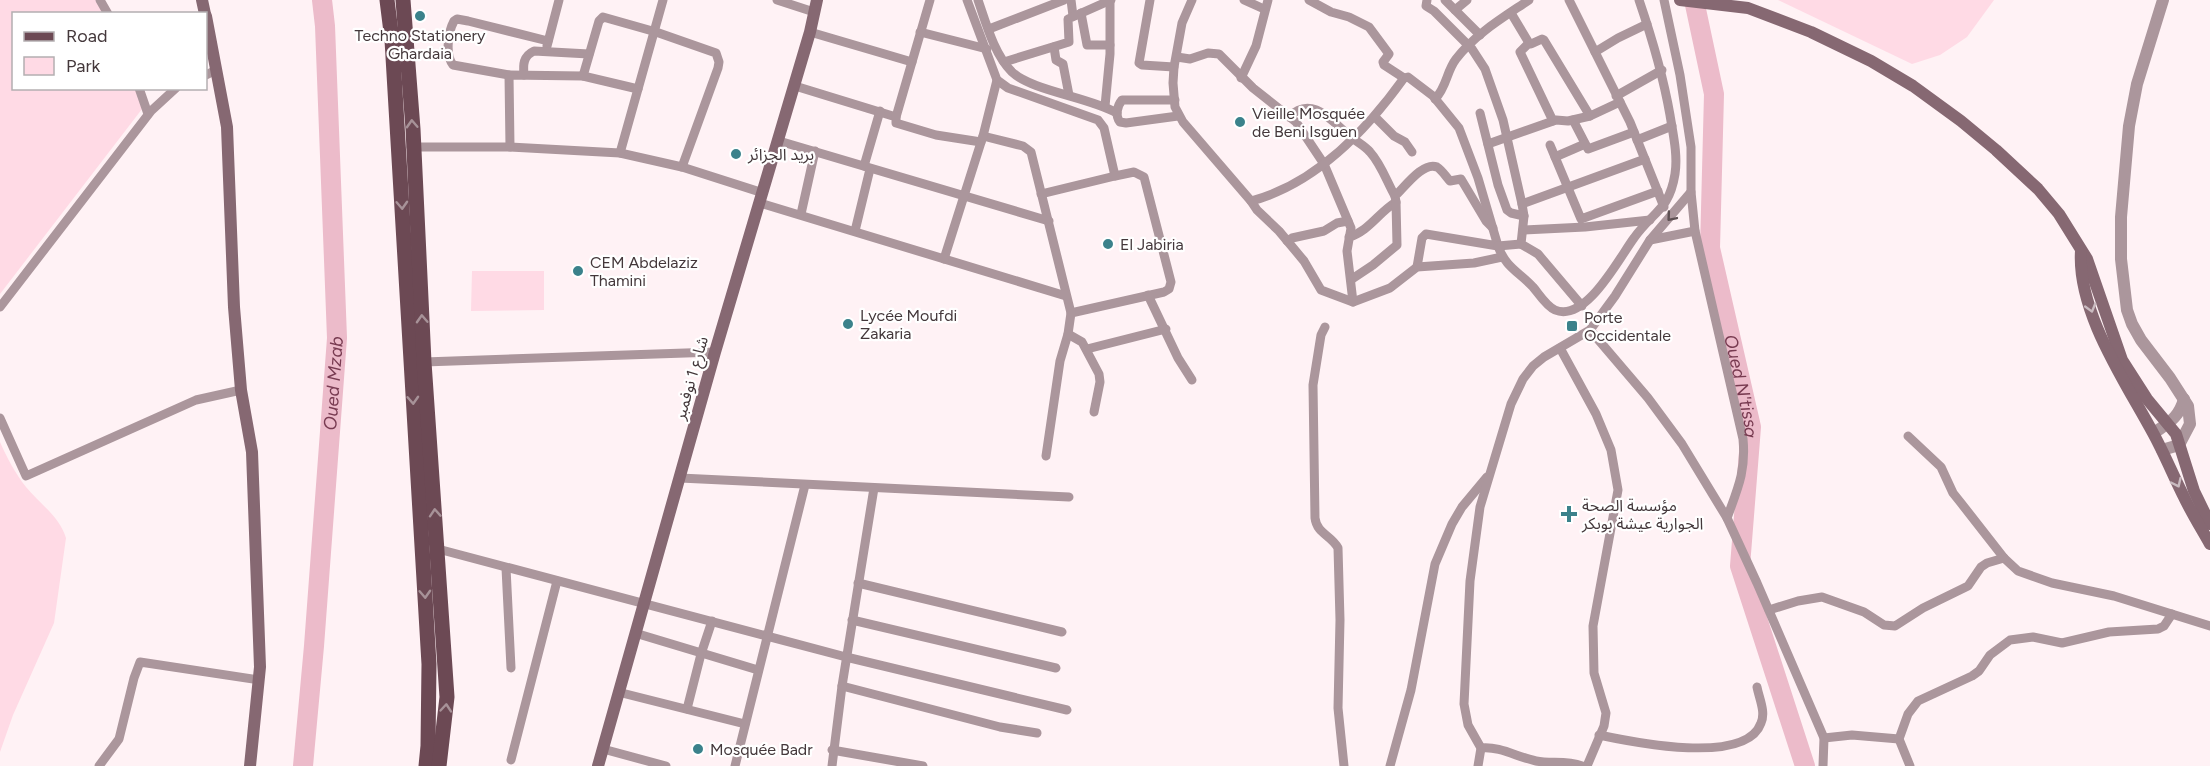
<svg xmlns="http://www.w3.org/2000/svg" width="2210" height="766" viewBox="0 0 2210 766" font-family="Figtree,'Noto Sans Arabic',sans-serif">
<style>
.green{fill:#ffdae5}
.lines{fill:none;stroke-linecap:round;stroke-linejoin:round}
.river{stroke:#ecbbca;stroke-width:20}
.minor{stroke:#ab969c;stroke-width:9}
.tertiary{stroke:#ab969c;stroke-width:12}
.secondary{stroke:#866872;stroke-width:12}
.primary{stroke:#6c4954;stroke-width:15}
.oneway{stroke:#a79298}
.oneway2{stroke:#5e5053}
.oneway3{stroke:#c9bbc0}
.poi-dot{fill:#3b828b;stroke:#fff;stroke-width:2}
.labels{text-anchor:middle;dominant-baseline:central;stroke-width:4.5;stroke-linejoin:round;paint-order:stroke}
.poi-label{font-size:16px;fill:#44383b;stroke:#fff;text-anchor:start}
.street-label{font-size:16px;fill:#44383b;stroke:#fff}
.water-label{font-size:18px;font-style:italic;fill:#783b51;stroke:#fff}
</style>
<rect width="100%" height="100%" fill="#fff2f5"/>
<!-- green -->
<g class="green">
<path d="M0,0h98l7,13 -91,1v74l121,1 7,20 -142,185z"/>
<path d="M1778,0h216l-27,37 -27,18 -28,9z"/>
<path d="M472,271h72v39l-73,1z"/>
<path d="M0,442c7,16 15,31 26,45 13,16 34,30 40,51l-12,85 -41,92 -13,37z"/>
</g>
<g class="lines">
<!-- river -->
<g class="river">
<path id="s1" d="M1694,0l20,94 -4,154 41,179 -11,139 65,200"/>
<path id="s2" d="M303,766l11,-120 23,-308 -12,-312 -3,-26"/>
</g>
<!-- minor -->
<g class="minor">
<path d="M100,0l8,14"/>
<path d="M777,0l37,12"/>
<path d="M967,0l30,80 11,8 90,32 6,8 11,48 19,-4 10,5 27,105 -2,7 -5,3 -93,21"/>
<path d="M978,0c8,23 16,54 34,72 20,19 77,25 105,41"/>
<path d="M1071,0l2,16"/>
<path d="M1150,0l-11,63 3,2 32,2"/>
<path d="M1192,0l-10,23 -8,44 -1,16 2,24 8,15 68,79 6,9 22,21 25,30 17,29 32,12 37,-14 27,-21 57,-4 28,-6"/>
<path d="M1244,0l20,9"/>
<path d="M1309,0l22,12 18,5 20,10 20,27 -6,8 1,3 20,13"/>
<path d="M1427,0l-1,6 8,5 38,38 13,20 18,51 19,84 2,12 -3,28 17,10 44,52"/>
<path d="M1445,0l35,35"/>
<path d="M1569,0l61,122 34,85"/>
<path d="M1664,0l16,75 11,72v45l4,39 48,208c3,32 -5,49 -16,79"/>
<path d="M1455,10l12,-10"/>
<path d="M1081,13l6,32h23"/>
<path d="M1511,13l18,30"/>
<path d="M989,29l75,-29"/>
<path d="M810,32l102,30"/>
<path d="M920,32l67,17"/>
<path d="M547,46l12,-46"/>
<path d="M1054,47l2,13 7,4 6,31"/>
<path d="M1595,52l23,-14 29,-14"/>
<path d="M1177,57l13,2 18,-6 11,1 34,34 43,34 28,42 27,64 -4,23 6,51"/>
<path d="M1004,62l65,-20 -1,-23 43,-19"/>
<path d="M206,75l10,-5"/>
<path d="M509,75l-56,-10c-8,-10 -5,-33 1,-44l3,-2 11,2 80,20"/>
<path d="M524,75c-1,-10 -1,-19 10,-24l55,3"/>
<path d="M583,76l16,-55 4,-4 53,15 60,21 3,9 -1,6 -36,99"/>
<path d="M1241,78l15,-32 12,-46"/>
<path d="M795,86l101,31v6l40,12 45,7"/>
<path d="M139,88l9,26"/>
<path d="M1616,96l46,-26"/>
<path d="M1435,99c12,-12 11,-27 21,-40 19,-25 48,-42 73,-59"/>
<path d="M1175,100h-53c-5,6 -7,16 -2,22l6,1 52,-7"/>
<path d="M1105,106l5,-52v-54"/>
<path d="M1480,113l18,72 9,25 4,3 13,3"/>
<path d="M896,117l34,-117"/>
<path d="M1289,117c24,-24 45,7 62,20 6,5 14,9 19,15 11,12 17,30 25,44"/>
<path d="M1375,117l19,19 11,6 7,10"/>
<path d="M1573,120l15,29 46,-17"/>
<path d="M1553,121l-33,-69 9,-9 2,1 11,-5 2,1 46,76"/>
<path d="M983,136l40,10 8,6 40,161 -3,21 -8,27 -14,95"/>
<path d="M1637,140l35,-14"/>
<path d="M779,141l270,80"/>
<path d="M1488,144l68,-24 12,1 22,-5 30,-14"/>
<path d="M1550,145l31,74 77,-28"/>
<path d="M411,147h99l110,6 62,14 81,26"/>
<path d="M510,147l-1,-72 74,1 55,13"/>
<path d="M620,153l43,-153"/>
<path d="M1555,157l30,-13"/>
<path d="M864,166l16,-55"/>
<path d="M1041,194l74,-18"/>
<path d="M1251,201c65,-17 115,-70 153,-123l4,-1 25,19 26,32 19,50 20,68 -72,-12 -4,4 -5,29"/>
<path d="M760,203l306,93"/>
<path d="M1522,204l123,-45"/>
<path d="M801,214l14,-63"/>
<path d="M1523,230l62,-3 65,-7"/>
<path d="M855,231l15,-62"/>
<path d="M1349,237c20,-6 29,-24 47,-35l-1,-6c9,-8 28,-35 42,-29 5,3 9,10 13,14l11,-2 25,42 7,7"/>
<path d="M1650,240l45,-9"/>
<path d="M1287,241l5,-3 32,-7 13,-8 11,-2"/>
<path d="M1521,244l-23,2c8,22 20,25 35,41 6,7 13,19 22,23 31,13 64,-52 79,-72 19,-27 35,-27 41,-64 3,-19 -2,-40 -5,-59 -7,-40 -18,-77 -31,-115"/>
<path d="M944,259l39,-123 14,-56"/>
<path d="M1352,279l21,-14 24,-20 -1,-43"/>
<path d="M1148,295l30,63 14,22"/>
<path d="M0,307l151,-196 25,-23"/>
<path d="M1325,327l-4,8 -8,50 2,133c2,16 16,17 23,30l2,72 -2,88 6,58"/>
<path d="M1590,330l58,68 34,46 45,74 30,65 67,155 -1,28"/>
<path d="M1068,334l14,8 17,32 1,8 -6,30"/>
<path d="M1560,348l36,66 15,36 7,40 -25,136 1,47 12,40 -2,13 -17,40"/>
<path d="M1087,349l79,-20"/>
<path d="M424,362l291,-10"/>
<path d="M0,418l26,58 170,-76 45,-10"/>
<path d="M1908,436l33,31 12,26 8,10 43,55 14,13 34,12 62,13 96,30"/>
<path d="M680,478l389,19"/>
<path d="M438,549l408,108 221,53"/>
<path d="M506,568l5,100"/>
<path d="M858,583l204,49"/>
<path d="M1769,610l29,-9 24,-4 42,15 20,13 11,1 28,-18 45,-22 13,-19 6,-4 17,-5"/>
<path d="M852,620l204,48"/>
<path d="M635,633l123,37"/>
<path d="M842,686l158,41 37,6"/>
<path d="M618,692l127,32"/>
<path d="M687,709l14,-55 11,-33"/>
<path d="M1599,735c33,7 147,31 162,-12 5,-11 -2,-25 -4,-36"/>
<path d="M1824,738l28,-3 47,4"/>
<path d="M1481,748c19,-2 36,9 55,13 15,3 30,-1 46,5"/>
<path d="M603,749l63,17"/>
<path d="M832,750l91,16"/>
<path d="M511,760l46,-179"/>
<path d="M99,766l20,-27 15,-61 6,-16 119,18"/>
<path d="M735,766l70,-281"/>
<path d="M832,766l10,-80 32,-198"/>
<path d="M1390,766l21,-76 24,-126 17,-40 10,-17 25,-30"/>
<path d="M1478,766l3,-18 -13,-23 -4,-21 6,-123 10,-74 31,-103 12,-25 10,-13 11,-9 46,-27 25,-34 35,-56 41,-48"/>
<path d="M1910,766l-11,-27 9,-25 10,-13 54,-25 7,-5 11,-16 20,-15 23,-3 29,6 47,-11 49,-3 6,-3 8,-12"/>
</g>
<!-- tertiary -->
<g class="tertiary">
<path d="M2154,433c14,-10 25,-15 30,-34"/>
<path d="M2162,450l17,-5 11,-21 -2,-18 -18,-28 -29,-38 -9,-16 -5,-14 -6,-51v-42l8,-91 8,-42 26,-84"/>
</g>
<!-- secondary -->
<g class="secondary">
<path d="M202,0l3,14"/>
<path d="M1680,0l68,8 63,24 60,29 42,25 48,35 35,29 42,39 21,25 28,45 35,101 25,39 29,35 18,57 16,33"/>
<path d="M206,16l21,111 7,180 7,83 11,62 8,215 -10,99"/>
<path d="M2081,251c-4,61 44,130 72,182 11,20 20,42 30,62 8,17 18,33 27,49"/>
<path d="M598,766l117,-414 95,-320 7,-32"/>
</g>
<!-- primary -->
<g class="primary">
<path d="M387,0l5,40 37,624 -1,82 -2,20"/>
<path d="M403,0l10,129 11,233 23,335 -8,69"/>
</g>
</g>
<!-- one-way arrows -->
<defs><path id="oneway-chevron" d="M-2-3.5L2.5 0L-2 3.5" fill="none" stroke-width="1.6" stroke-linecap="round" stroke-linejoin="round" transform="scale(1.5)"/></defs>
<g class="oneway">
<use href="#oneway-chevron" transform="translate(412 124) rotate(-93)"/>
<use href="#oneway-chevron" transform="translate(402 205) rotate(87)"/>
<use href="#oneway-chevron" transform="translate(422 319) rotate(-93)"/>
<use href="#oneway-chevron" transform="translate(413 400) rotate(87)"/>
<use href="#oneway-chevron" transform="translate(435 513) rotate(-94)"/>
<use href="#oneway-chevron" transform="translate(425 594) rotate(87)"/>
<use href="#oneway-chevron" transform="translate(446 708) rotate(-85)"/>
</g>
<use class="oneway2" href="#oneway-chevron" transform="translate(1671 217) rotate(130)"/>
<g class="oneway3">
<use href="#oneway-chevron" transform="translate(2091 308) rotate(74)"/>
<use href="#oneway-chevron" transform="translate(2177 483) rotate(65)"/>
</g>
<!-- markers -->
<g class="poi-dot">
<circle cx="420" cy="16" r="6"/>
<circle cx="1240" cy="122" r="6"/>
<circle cx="736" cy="154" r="6"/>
<circle cx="1108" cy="244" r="6"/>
<circle cx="578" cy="271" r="6"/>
<circle cx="848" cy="324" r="6"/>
<rect x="1566" y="320" width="12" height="12" rx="3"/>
<path d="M1566 505h6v6h6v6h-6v6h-6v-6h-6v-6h6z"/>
<circle cx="698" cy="749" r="6"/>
</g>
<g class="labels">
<!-- poi labels -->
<g class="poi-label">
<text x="420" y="35" text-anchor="middle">Techno Stationery<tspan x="420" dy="18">Ghardaia</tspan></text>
<text x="1252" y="113">Vieille Mosquée<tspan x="1252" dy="18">de Beni Isguen</tspan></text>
<text x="748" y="154">بريد الجزائر</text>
<text x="1120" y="244">El Jabiria</text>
<text x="590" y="262">CEM Abdelaziz<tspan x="590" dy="18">Thamini</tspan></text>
<text x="860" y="315">Lycée Moufdi<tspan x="860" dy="18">Zakaria</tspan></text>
<text x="1584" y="317">Porte<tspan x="1584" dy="18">Occidentale</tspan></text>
<text x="1582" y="505">مؤسسة الصحة<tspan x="1582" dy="18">الجوارية عيشة بوبكر</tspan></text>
<text x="710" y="749">Mosquée Badr</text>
</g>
<!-- street labels -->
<g class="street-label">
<text transform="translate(691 378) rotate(-74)">شارع 1 نوفمبر</text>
</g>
<!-- water labels -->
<g class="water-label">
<text stroke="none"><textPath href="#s2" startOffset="384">Oued Mzab</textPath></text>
<text stroke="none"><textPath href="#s1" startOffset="392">Oued N'tissa</textPath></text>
</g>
</g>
<!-- legend -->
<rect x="12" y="12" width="195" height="78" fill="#ffffff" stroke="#b4afb1" stroke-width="1.5"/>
<rect x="24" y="32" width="30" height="9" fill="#6c4954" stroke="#b4afb1" stroke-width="1.5"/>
<text x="66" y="42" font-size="18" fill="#44383b">Road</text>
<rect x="24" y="57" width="30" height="18" fill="#ffdae5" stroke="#b4afb1" stroke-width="1.5"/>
<text x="66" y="72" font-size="18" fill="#44383b">Park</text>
</svg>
